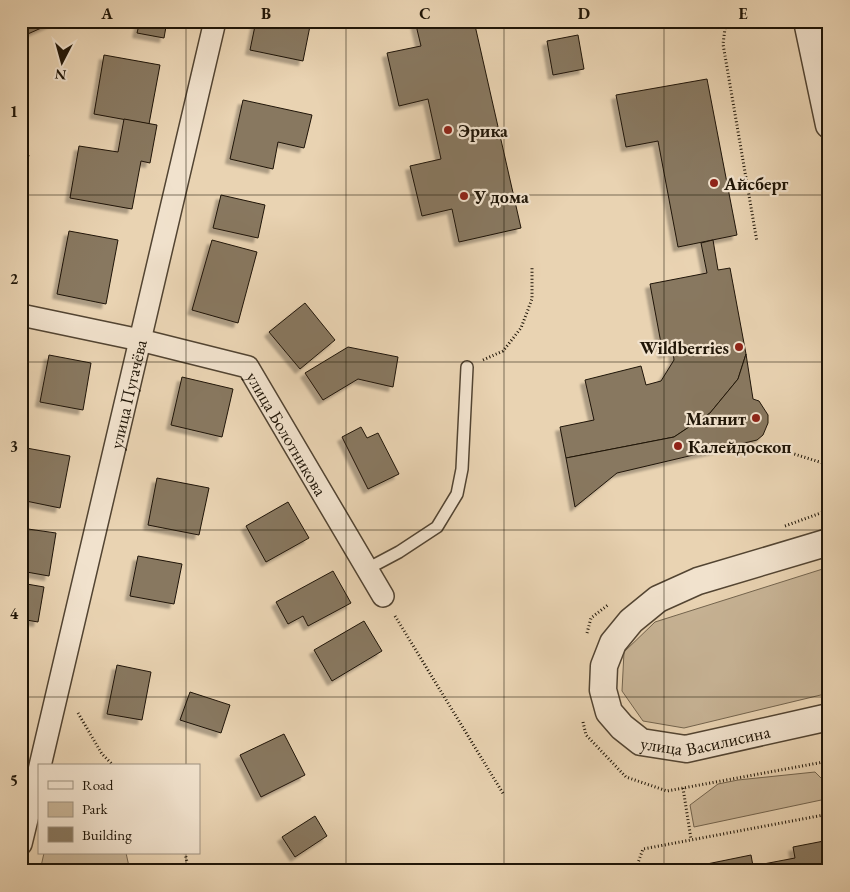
<svg xmlns="http://www.w3.org/2000/svg" width="850" height="892" viewBox="0 0 850 892" font-family="'EB Garamond',serif">
<style>
.green{fill:#c7b395;stroke:#73644e}
.building{fill:#887860;stroke:#1f1507;filter:url(#shadow)}
.lines{fill:none;stroke-linecap:round;stroke-linejoin:round}
.service-casing{stroke:#524432;stroke-width:14}
.minor-casing{stroke:#524432;stroke-width:24}
.tertiary-casing{stroke:#524432;stroke-width:29}
.path{stroke:#1f1507;stroke-width:3;stroke-dasharray:1 2.5;stroke-linecap:butt}
.service{stroke:#f1e2cd;stroke-width:11}
.minor{stroke:#f1e2cd;stroke-width:21}
.tertiary{stroke:#f1e2cd;stroke-width:26}
.grid{fill:none;stroke:#1f1507;stroke-width:1;stroke-opacity:0.55}
.poi-dot{fill:#8f2418;stroke:#f1e2cd;stroke-width:2}
.labels{text-anchor:middle;dominant-baseline:central;stroke-width:4.5;stroke-linejoin:round;paint-order:stroke}
.poi-label{font-size:18px;font-weight:bold;fill:#1f1507;stroke:#f1e2cd;text-anchor:start}
.street-label{font-size:18px;fill:#1f1507;stroke:#f1e2cd}
.neatline{fill:none;stroke:#1f1507;stroke-width:2}
.grid-label{font-size:16px;text-anchor:middle;font-weight:bold;fill:#1f1507}
</style>
<defs>
<filter id="shadow"><feDropShadow dx="-4.5" dy="4.5" stdDeviation="1" flood-color="#0004"/></filter>
</defs>
<rect width="100%" height="100%" fill="#e9d3b2"/>
<filter id="stains"><feTurbulence type="fractalNoise" baseFrequency=".004" numOctaves="4"/><feColorMatrix values="0 0 0 0 .2 0 0 0 0 .09 0 0 0 0 .02 0 0 0 .5 -.17"/></filter>
<radialGradient id="worn" r=".72"><stop offset=".6" stop-color="#630" stop-opacity="0"/><stop offset="1" stop-color="#630" stop-opacity=".3"/></radialGradient>
<!-- green -->
<g class="green">
<path d="M829,567v126l-145,35 -41,-7 -21,-30 2,-39 31,-30z"/>
<path d="M815,772l12,12 -1,15 -132,28 -4,-22 28,-21 20,-4z"/>
<path d="M44,853h82l4,18h-90z"/>
</g>
<!-- building -->
<g class="building">
<path d="M21,21h36l-36,16z"/>
<path d="M140,21h27l-3,17 -27,-5z"/>
<path d="M256,21h55l-8,40 -53,-11z"/>
<path d="M415,21h59l47,207 -62,14 -7,-33 -30,7 -12,-50 31,-7 -13,-60 -29,7 -12,-53 34,-7z"/>
<path d="M578,35l6,34 -31,6 -6,-34z"/>
<path d="M104,55l56,10 -11,59 -55,-10z"/>
<path d="M707,79l30,156 -59,12 -20,-106 -32,6 -10,-52z"/>
<path d="M243,100l69,15 -8,33 -26,-6 -5,27 -43,-10z"/>
<path d="M124,119l33,6 -7,38 -9,-2 -9,48 -62,-11 9,-52 39,6z"/>
<path d="M21,153l8,2 -8,31z"/>
<path d="M221,195l44,10 -7,33 -45,-10z"/>
<path d="M69,231l49,9 -12,64 -49,-10z"/>
<path d="M212,240l45,12 -19,71 -46,-13z"/>
<path d="M713,240l5,30 12,-2 16,86 -8,25 -28,34 -36,24 -108,21 -6,-31 34,-7 -9,-40 56,-14 5,19 15,-4 13,-21 -1,-9 -10,3 -13,-70 57,-11 -6,-30z"/>
<path d="M305,303l30,37 -35,29 -31,-37z"/>
<path d="M348,347l50,10 -5,30 -35,-8 -35,21 -18,-27z"/>
<path d="M746,354l7,45 6,2 9,14v8l-5,12 -6,5 -140,33 -42,34 -9,-49 108,-21 36,-24 28,-34z"/>
<path d="M49,355l42,8 -8,47 -43,-8z"/>
<path d="M182,377l51,12 -11,48 -51,-12z"/>
<path d="M361,427l6,11 11,-5 21,41 -31,15 -26,-52z"/>
<path d="M21,447l49,9 -10,52 -39,-8 3,-24 -3,-1z"/>
<path d="M157,478l52,10 -10,47 -51,-10z"/>
<path d="M288,502l21,36 -43,24 -20,-36z"/>
<path d="M21,528l35,5 -7,43 -28,-5z"/>
<path d="M138,556l44,8 -8,40 -44,-8z"/>
<path d="M333,571l18,32 -43,23 -5,-10 -15,8 -12,-22z"/>
<path d="M21,583l23,4 -6,35 -17,-3z"/>
<path d="M364,621l18,30 -50,30 -18,-31z"/>
<path d="M21,657l5,1 -5,21z"/>
<path d="M117,665l34,7 -9,48 -35,-6z"/>
<path d="M190,692l40,13 -9,28 -41,-13z"/>
<path d="M284,734l21,41 -44,22 -21,-42z"/>
<path d="M315,816l12,20 -32,21 -13,-20z"/>
<path d="M829,840v31h-126l-1,-6 49,-10 2,11 42,-8 -2,-11z"/>
</g>
<g class="lines">
<!-- service casing -->
<g class="service-casing">
<path id="service" d="M367,569l32,-17 38,-25 20,-33 5,-25 5,-102"/>
</g>
<!-- minor casing -->
<g class="minor-casing">
<g id="minor">
<path id="s1" d="M21,315l119,25 108,27 135,229"/>
<path id="s2" d="M40,766l175,-745"/>
<path d="M21,844l18,-74"/>
</g>
</g>
<!-- tertiary casing -->
<g class="tertiary-casing">
<g id="tertiary">
<path d="M807,21l22,104"/>
<path id="s3" d="M829,542l-131,39 -40,18 -27,22 -18,22 -9,23 -1,24 6,22 13,15 19,15 45,7 143,-32"/>
</g>
</g>
<!-- path -->
<g class="path">
<path d="M726,21l-3,23 34,198"/>
<path d="M483,360l20,-9 18,-23 11,-29v-32"/>
<path d="M791,453l38,12"/>
<path d="M785,526l44,-16"/>
<path d="M395,616l109,179"/>
<path d="M587,633l4,-15 17,-13"/>
<path d="M78,713l24,41 12,12"/>
<path d="M583,722l3,13 40,42 41,14 162,-30"/>
<path d="M683,788l8,51"/>
<path d="M185,853l4,18"/>
<path d="M75,866l1,5"/>
<path d="M635,871l8,-22 186,-35"/>
</g>
<!-- service -->
<use href="#service" class="service"/>
<!-- minor -->
<use href="#minor" class="minor"/>
<!-- tertiary -->
<use href="#tertiary" class="tertiary"/>
</g>
<!-- grid -->
<path class="grid" d="M186,21v745M346,21v850M504,21v850M664,21v850M21,195h808M21,362h808M21,530h808M21,697h808M186,853v18"/>
<!-- markers -->
<g class="poi-dot">
<circle cx="448" cy="130" r="5"/>
<circle cx="714" cy="183" r="5"/>
<circle cx="464" cy="196" r="5"/>
<circle cx="739" cy="347" r="5"/>
<circle cx="756" cy="418" r="5"/>
<circle cx="678" cy="446" r="5"/>
</g>
<g class="labels">
<!-- poi labels -->
<g class="poi-label">
<text x="458" y="130">Эрика</text>
<text x="724" y="183">Айсберг</text>
<text x="474" y="196">У дома</text>
<text x="729" y="347" text-anchor="end">Wildberries</text>
<text x="746" y="418" text-anchor="end">Магнит</text>
<text x="688" y="446">Калейдоскоп</text>
</g>
<!-- street labels -->
<g class="street-label">
<text stroke="none"><textPath href="#s2" startOffset="382">улица Пугачёва</textPath></text>
<text stroke="none"><textPath href="#s1" startOffset="310">улица Болотникова</textPath></text>
<text stroke="none"><textPath href="#s3" startOffset="425">улица Василисина</textPath></text>
</g>
</g>
<!-- margin -->
<rect width="850" height="892" fill="none" stroke="#e9d3b2" stroke-width="55"/>
<!-- legend -->
<rect x="38" y="764" width="162" height="90" fill="#f1e2cd" stroke="#9d907e"/>
<rect x="48" y="781" width="25" height="8" fill="#f1e2cd" stroke="#9d907e"/>
<text x="82" y="790" font-size="15" fill="#1f1507">Road</text>
<rect x="48" y="802" width="25" height="15" fill="#c7b395" stroke="#9d907e"/>
<text x="82" y="814" font-size="15" fill="#1f1507">Park</text>
<rect x="48" y="827" width="25" height="15" fill="#887860" stroke="#9d907e"/>
<text x="82" y="840" font-size="15" fill="#1f1507">Building</text>
<!-- north arrow -->
<g transform="translate(62 62) rotate(186)" stroke="#f1e2cd" stroke-width="4" paint-order="stroke">
<path d="M0-4L9 19L0 12L-9 19Z" fill="#1f1507"/>
<text y="-8" font-size="14" font-weight="bold" text-anchor="middle" fill="#1f1507">N</text>
</g>
<rect x="28" y="28" width="794" height="836" class="neatline"/>
<g class="grid-label">
<text x="107" y="19">A</text>
<text x="266" y="19">B</text>
<text x="425" y="19">C</text>
<text x="584" y="19">D</text>
<text x="743" y="19">E</text>
<text x="14" y="117">1</text>
<text x="14" y="284">2</text>
<text x="14" y="452">3</text>
<text x="14" y="619">4</text>
<text x="14" y="786">5</text>
</g>
<rect width="100%" height="100%" filter="url(#stains)"/>
<rect width="100%" height="100%" fill="url(#worn)"/>
</svg>
